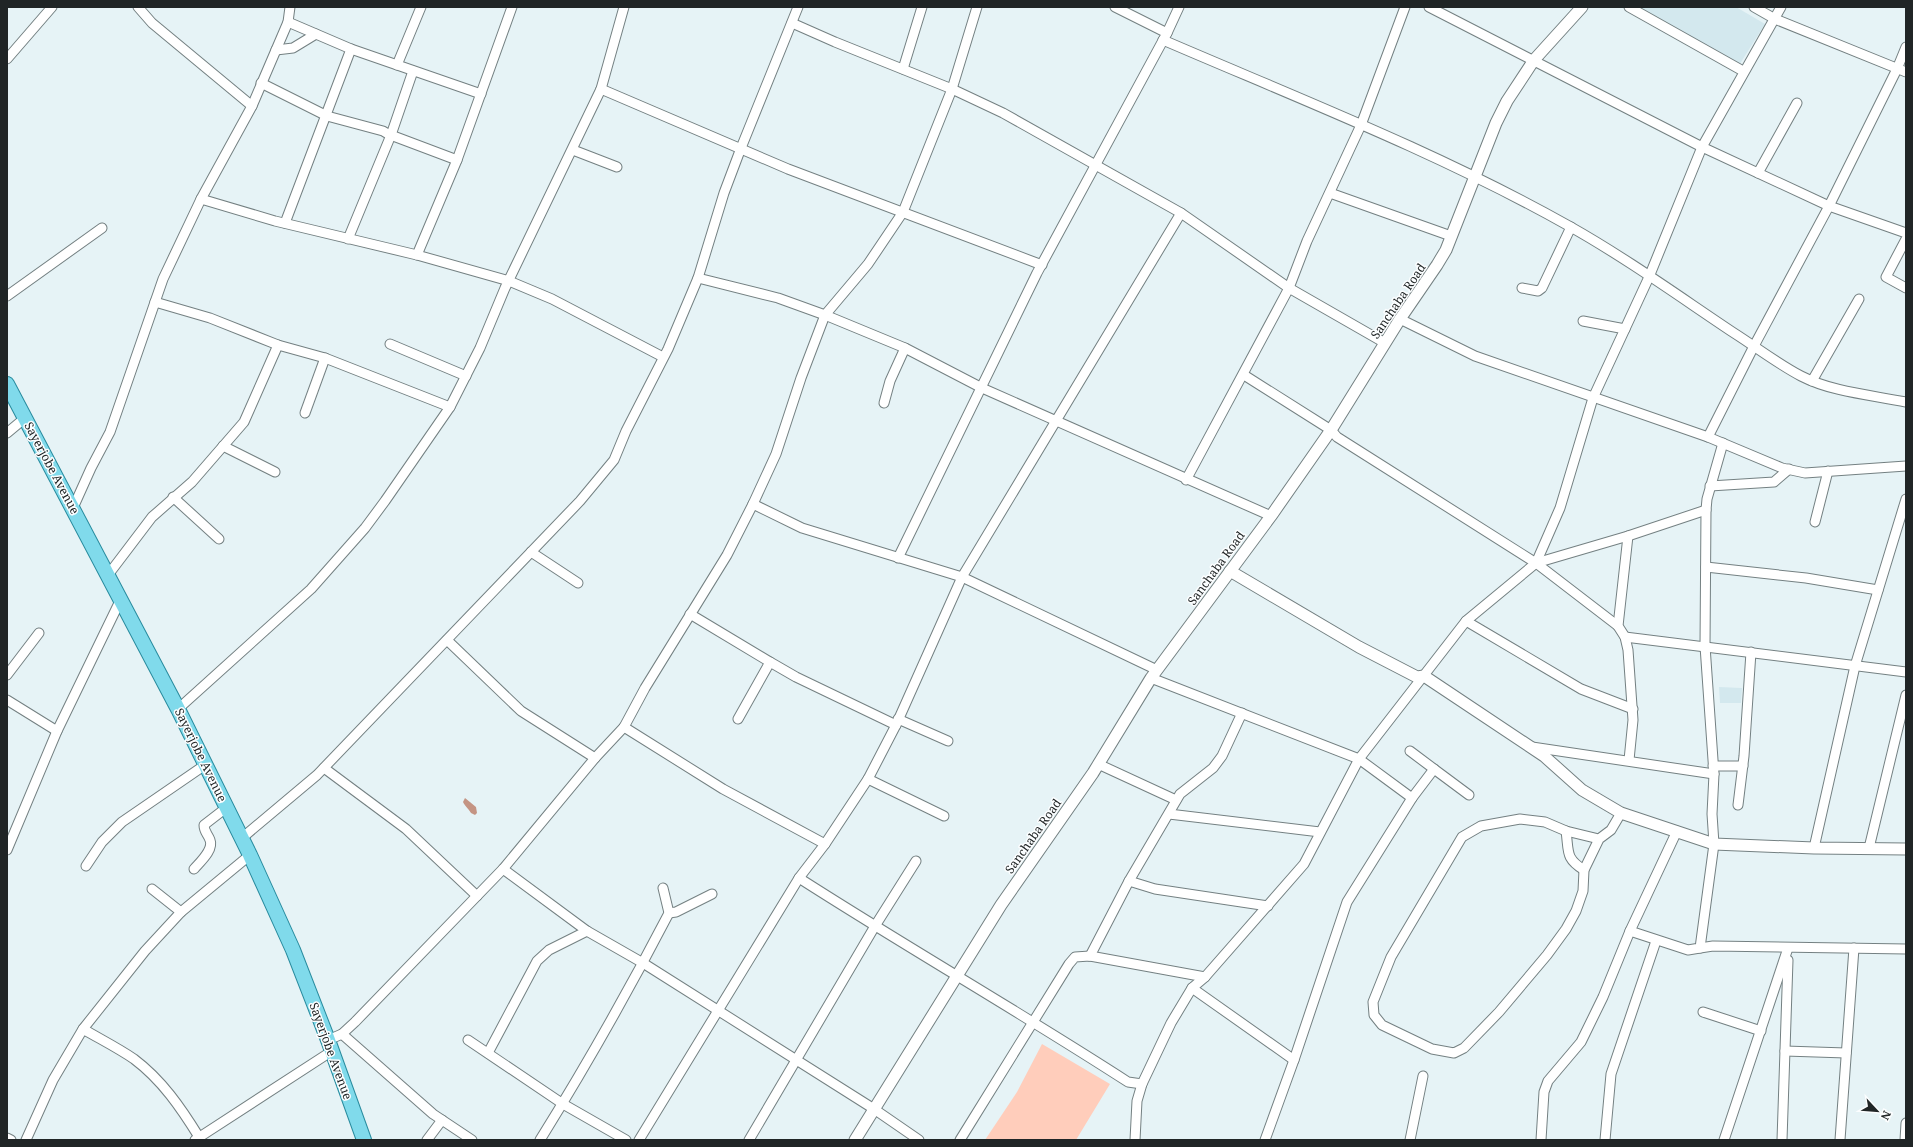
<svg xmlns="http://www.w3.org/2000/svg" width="1913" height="1147" viewBox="0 0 1913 1147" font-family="'Noto Serif',serif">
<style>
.built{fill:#d3e8ee}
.green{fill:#ffcdbb}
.water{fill:url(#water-ripples)}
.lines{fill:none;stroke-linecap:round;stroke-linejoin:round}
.minor-casing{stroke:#748082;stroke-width:11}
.tertiary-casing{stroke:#748082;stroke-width:13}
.primary-casing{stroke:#288b9e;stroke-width:16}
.minor{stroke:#fff;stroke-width:9}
.tertiary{stroke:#fff;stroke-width:11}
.primary{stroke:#80daeb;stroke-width:14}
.labels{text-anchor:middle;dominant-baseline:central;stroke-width:3;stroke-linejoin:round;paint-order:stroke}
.street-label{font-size:12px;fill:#202526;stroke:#fcfeff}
</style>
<defs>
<pattern id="water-ripples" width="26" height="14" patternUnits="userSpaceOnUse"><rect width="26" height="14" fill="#c49483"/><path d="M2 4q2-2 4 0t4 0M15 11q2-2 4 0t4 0" fill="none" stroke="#9f796b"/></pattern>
</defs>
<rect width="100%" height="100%" fill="#e6f3f6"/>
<!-- built -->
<g class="built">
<path d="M1630,7h106l29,17 -29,46z"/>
<path d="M1719,687l23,1 -1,15h-21z"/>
</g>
<!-- green -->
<path class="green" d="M1042,1044l68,40 -34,56h-91l32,-48z"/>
<!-- water -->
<path class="water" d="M465,798l11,9 1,6 -2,2 -4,-2c-3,-5 -6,-7 -8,-11z"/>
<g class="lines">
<!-- minor casing -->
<g class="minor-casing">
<g id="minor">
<path d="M138,7l14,16 100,83"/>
<path d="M1115,7l52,26"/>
<path d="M1429,7l273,140 127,59 77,27"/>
<path d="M1629,7l114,64"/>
<path d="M1754,7l21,12 131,53"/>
<path d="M288,22l63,27 130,45"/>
<path d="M792,23l43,19 117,47 51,24 178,100 108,75 96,55"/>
<path d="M1163,40c137,59 276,113 406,186 57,32 111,71 165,107 22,14 44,31 67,43 31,16 70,19 105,26"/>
<path d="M276,50l17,-2 23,-14"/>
<path d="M7,59l45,-52"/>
<path d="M397,65l24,-58"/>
<path d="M903,69l19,-62"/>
<path d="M261,83l66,33 56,15 5,3 69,26"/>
<path d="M601,89l187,80 254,96"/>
<path d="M573,150l44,17"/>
<path d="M1758,173l39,-70"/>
<path d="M1330,193l121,43"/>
<path d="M201,199l74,22 142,34 92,26 43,18 111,58"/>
<path d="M285,223l66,-174"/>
<path d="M348,239l43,-104 22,-64"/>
<path d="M1906,239l-20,38 20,11"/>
<path d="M417,255l40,-95 55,-153"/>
<path d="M698,278l80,20 47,17 80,33 77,40 289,128"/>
<path d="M1522,288l16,3 4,-3 29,-61"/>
<path d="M7,296l95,-68"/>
<path d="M155,302l55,16 68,27 47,13 125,49"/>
<path d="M1400,319l75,37 233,81 74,31 23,5 101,-7"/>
<path d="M1583,321l42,8"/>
<path d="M390,344l76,32"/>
<path d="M1244,375l87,55 6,7 199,126 82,63"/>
<path d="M1812,381l47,-82"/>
<path d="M884,403l6,-22 15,-33"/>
<path d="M305,413l20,-55"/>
<path d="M7,433l18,-15"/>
<path d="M1708,437l46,-91 75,-140 68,-137 9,-22"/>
<path d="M223,446l52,26"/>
<path d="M1186,480l103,-192 18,-47 54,-116 44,-118"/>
<path d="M1710,486l64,-4 15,-13"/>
<path d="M173,497l46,42"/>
<path d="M753,504l49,24 160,49 195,93"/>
<path d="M73,508l18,-40 19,-36 53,-153 38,-80 51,-93 36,-84 2,-15"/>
<path d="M1815,522l13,-51"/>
<path d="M1628,536l-10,90 7,11 3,13 5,70 -4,40"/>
<path d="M531,552l47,31"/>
<path d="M898,558l139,-285 130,-240 12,-26"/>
<path d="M1536,563l24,-55 33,-110 56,-121 53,-130 79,-140"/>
<path d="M1706,567l100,11 72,12"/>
<path d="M108,575l44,-58 40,-35 52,-60 34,-77"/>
<path d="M690,614l80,48 -32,57"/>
<path d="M1466,621l115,68 52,20"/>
<path d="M1625,637l281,35"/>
<path d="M447,640l74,71 74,47"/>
<path d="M770,662l26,15 100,48"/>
<path d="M7,675l32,-42"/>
<path d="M1151,678l208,81 53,39 -65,104 -53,158 -29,80"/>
<path d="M7,700l50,31"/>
<path d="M178,709l133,-120 54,-61 20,-27 65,-94 30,-59 25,-60 96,-199 23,-82"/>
<path d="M898,719l50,22"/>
<path d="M624,727l99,62 102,55"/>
<path d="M1532,747l182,27"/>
<path d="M1410,751l24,18"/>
<path d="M1098,764l78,36"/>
<path d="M1713,766h30"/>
<path d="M324,768l82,61 71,67"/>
<path d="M868,779l76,37"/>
<path d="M1412,798l22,-29 35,26"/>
<path d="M1738,805l6,-49 7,-104"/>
<path d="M1169,814l151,18"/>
<path d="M1566,831c3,21 -1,27 18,39"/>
<path d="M242,838l75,-63 263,-274 34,-41 12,-29 42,-82 30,-71 26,-85 17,-45 57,-141"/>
<path d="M1599,839l-15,31 -1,21 -7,20 -10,18 -19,26 -48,57 -35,36 -10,5 -22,-4 -50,-24 -8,-10 -1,-13 18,-45 71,-120 19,-11 39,-7 25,3 21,9 33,8 12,-9 10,-17"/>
<path d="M1814,848l41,-182 51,-167"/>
<path d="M1869,848l37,-153"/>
<path d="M7,850l50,-119 63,-130"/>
<path d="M86,866l16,-24 20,-20 83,-57"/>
<path d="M194,869c6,-7 20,-19 16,-29 -2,-6 -6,-8 -6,-15l22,-17"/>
<path d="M503,869l84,62 56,32 231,146 45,31"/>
<path d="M799,878c109,70 221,134 329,204l14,2"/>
<path d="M1129,881l26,8 113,17"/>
<path d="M152,889l29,23"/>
<path d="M669,913l7,-1 36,-18"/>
<path d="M1630,931l58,19 12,-2 14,-104 -2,-30 2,-40 -9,-128 1,-136 1,-11 16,-56"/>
<path d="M1700,948l13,-2 193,3"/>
<path d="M1090,956l39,-75 51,-87 33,-26 9,-12 20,-43"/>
<path d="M1192,988l102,72"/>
<path d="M1703,1012l58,19"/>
<path d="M83,1029c17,10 35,19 51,30 28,21 47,49 65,78"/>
<path d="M342,1034l91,80 39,26"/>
<path d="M328,1040l14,-6 13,-12 148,-153 92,-111 29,-31 21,-39 82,-133 26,-51 23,-50 25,-76 24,-63 43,-51 35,-52 49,-123 25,-82"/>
<path d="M468,1040l95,64 63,36"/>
<path d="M1785,1051l61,2"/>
<path d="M488,1053l49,-92 12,-11 38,-19"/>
<path d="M7,1138l4,2"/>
<path d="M26,1140l27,-60 30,-51 62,-78 36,-39 69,-57"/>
<path d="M195,1140l137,-89"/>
<path d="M427,1140l15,-20"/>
<path d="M540,1140c46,-74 89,-150 129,-227l-6,-25"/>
<path d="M639,1140l160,-262 26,-34 43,-65 28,-54 66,-148 219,-364"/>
<path d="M749,1140l126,-214 41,-65"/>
<path d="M960,1140l109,-176 6,-7 15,-1 115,21"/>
<path d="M1135,1140l2,-39 5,-17 29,-61 21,-35 13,-11 99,-113 55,-105 107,-138 70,-58 92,-27 78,-26"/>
<path d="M1410,1140l13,-64"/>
<path d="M1541,1140l3,-48 4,-11 33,-39 22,-45 27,-66 47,-100"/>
<path d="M1605,1140l6,-66 45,-133"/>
<path d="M1724,1140l64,-192"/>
<path d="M1782,1140l6,-180"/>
<path d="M1840,1140l14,-192"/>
<path d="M1905,1140l1,-17"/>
</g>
</g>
<!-- tertiary casing -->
<g class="tertiary-casing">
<g id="tertiary">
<path d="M1230,571l129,76 58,30 7,-1 120,80 38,34 39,23 93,31 100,4 92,1"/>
<path d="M855,1140l146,-235 92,-132 58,-95 120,-162 60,-86 69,-111 37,-54 9,-15 50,-127 11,-22 27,-41 48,-53"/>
</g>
</g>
<!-- primary casing -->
<g class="primary-casing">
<path id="primary" d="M7,384l171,325 72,146 43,95 35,90 36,100"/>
</g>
<!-- minor -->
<use href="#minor" class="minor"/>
<!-- tertiary -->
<use href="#tertiary" class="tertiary"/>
<!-- primary -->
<use href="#primary" class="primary"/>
</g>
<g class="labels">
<!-- street labels -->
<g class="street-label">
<text transform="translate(1398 301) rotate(-56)">Sanchaba Road</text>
<text transform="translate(52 468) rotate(62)">Sayerjobe Avenue</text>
<text transform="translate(1216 568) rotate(-54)">Sanchaba Road</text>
<text transform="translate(201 755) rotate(64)">Sayerjobe Avenue</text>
<text transform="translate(1033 836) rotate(-55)">Sanchaba Road</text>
<text transform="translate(331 1051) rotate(70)">Sayerjobe Avenue</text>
</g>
</g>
<!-- border -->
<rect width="1913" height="1147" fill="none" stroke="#202526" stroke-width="16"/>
<!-- north arrow -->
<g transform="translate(1877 1111) rotate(116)" stroke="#fcfeff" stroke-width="3" paint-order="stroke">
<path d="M0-3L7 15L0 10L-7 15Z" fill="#202526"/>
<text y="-6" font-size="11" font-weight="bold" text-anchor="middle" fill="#202526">N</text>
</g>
</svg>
